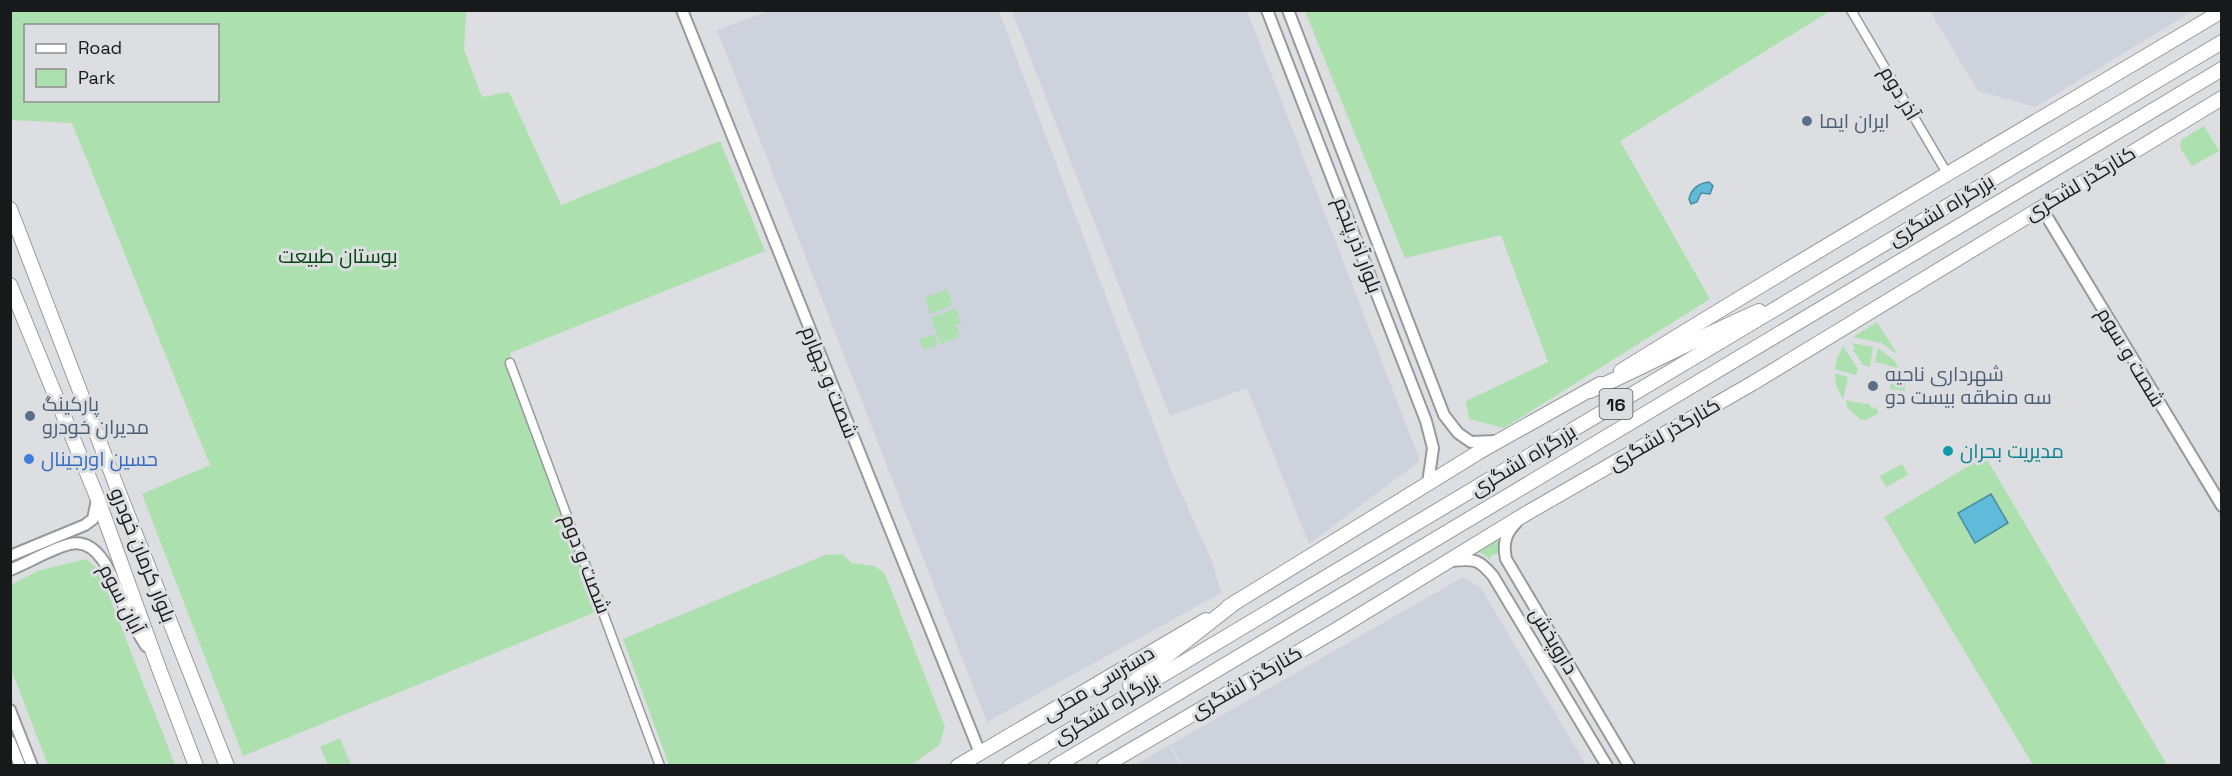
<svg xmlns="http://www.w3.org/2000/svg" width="2232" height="776" viewBox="0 0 2232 776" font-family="'Space Grotesk',Cairo,sans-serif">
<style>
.built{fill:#ced2dc}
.green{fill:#ace0ae;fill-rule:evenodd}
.water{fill:#60bada;stroke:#4a8aa0;stroke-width:1.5}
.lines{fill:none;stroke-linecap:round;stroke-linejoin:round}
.minor-casing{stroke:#98999c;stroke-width:11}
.tertiary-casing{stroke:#98999c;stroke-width:14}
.primary-casing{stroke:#98999c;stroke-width:16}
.trunk-casing{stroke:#98999c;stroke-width:16}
.minor{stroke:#fff;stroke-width:8}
.tertiary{stroke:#fff;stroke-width:10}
.primary{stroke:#fff;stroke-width:14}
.trunk{stroke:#fff;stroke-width:14}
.service-dot{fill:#5c6f8a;stroke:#dddee1;stroke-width:2}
.culture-dot{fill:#0f9aa8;stroke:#dddee1;stroke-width:2}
.shop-dot{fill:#3f7fe0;stroke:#dddee1;stroke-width:2}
.labels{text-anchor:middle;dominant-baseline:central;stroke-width:6;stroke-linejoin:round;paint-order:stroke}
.shield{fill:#dddee1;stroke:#535456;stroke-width:1.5}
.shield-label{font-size:18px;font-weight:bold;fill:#18191a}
.street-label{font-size:20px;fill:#18191a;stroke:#dddee1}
.service-label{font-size:20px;fill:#4e5e75;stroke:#dddee1;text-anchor:start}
.park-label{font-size:20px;fill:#034410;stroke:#dddee1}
.culture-label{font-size:20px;fill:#0d838f;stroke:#dddee1;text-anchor:start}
.shop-label{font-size:20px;fill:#366cbe;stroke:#dddee1;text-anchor:start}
</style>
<rect width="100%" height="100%" fill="#dddee1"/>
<!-- built -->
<g class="built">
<path d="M769,11h230l173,462 40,88 9,32 -234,129 -270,-692z"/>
<path d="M1012,11h235l173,450 -111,83 -62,-156 -77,28z"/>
<path d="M2193,11l-158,96 -57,-16 -48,-80z"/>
<path d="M1463,577l18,11 105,177h-404l-12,-20z"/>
<path d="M1169,745l11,20h-45z"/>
</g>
<!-- green -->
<g class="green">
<path d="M466,10l-2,40 18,47 27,-5 52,113 159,-64 45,110 -255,102 98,254 -365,149 -101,-262 68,-29 -138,-342 -61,-3v-109zM26,26h192v74h-192z"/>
<path d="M1305,11h525l-210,130 90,158 -206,129 -35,-9 -3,-18 82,-39 -47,-127 -96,23z"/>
<path d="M2204,126l15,25 -27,15 -12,-18 1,-8z"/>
<path d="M947,289l6,16 -22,9 -6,-16z"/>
<path d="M956,308l5,14 -5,3 4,11 -19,8 -10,-26z"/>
<path d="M1877,322l20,32 -16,-11 -28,-6z"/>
<path d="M934,334l4,10 -14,6 -5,-10z"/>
<path d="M1851,343l22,4 -3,20 -7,-2 -10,-15 2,-2z"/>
<path d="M1843,346l15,23 -2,6 -21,-6 2,-10z"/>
<path d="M1878,348l17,13 3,7 -23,-6z"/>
<path d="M1894,371l10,2 1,18 -15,-2z"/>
<path d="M1835,373l13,4 -5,22 -7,-14z"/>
<path d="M1846,400l19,4 3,-1 4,6 4,-2 3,6 -13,7h-5l-14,-13z"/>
<path d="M1985,456l182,309h-134l-149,-248z"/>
<path d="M1902,464l6,11 -22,12 -6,-11z"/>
<path d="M1498,539v10l2,4 -9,2 -1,5 -8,-7 -6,-1z"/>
<path d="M843,554l8,9 24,3 10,8 60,153 -6,18 -28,20h-242l-46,-126 202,-84z"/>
<path d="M86,559l13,11 76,195h-127l-37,-96v-84l26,-14z"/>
<path d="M340,738l11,27h-23l-8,-18z"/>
</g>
<!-- water -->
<g class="water">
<path d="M1709,182l4,4 -3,8 -9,-1 -4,9 -6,2 -2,-5c2,-10 10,-16 20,-17z"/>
<path d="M1991,494l17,29 -33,20 -17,-30z"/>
</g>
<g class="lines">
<!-- minor casing -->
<g class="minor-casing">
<g id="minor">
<path d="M1851,10l97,165"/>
<path d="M510,363l150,403"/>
</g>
</g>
<!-- tertiary casing -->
<g class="tertiary-casing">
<g id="tertiary">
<path d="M682,10l298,743"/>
<path d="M1267,10l159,411 7,27 -5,35"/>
<path d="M1288,10l156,405 14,18 13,9 26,-1"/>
<path d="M2041,207l181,299"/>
<path d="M1516,523c-11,11 -13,21 -10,36l123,207"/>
<path d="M10,556l75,-31 8,-6 4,-19"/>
<path d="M1450,561c24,-2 28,-3 43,15l114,190"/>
<path d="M10,570c20,-8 40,-21 60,-26 34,-8 47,48 57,70 6,11 13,22 19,32"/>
<path d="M10,710l22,56"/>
<path d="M10,741l10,25"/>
</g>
</g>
<!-- primary casing -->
<g class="primary-casing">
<g id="primary">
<path d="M10,209l108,281 109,276"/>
<path d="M10,285l87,212 61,169 38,100"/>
<path d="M1621,371c198,-123 400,-240 601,-360"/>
<path d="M1228,607l251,-155 121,-68"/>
<path d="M958,766l248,-146"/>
<path d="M1104,766l232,-136 186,-114 231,-133 469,-285"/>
</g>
</g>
<!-- trunk casing -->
<g class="trunk-casing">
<g id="trunk">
<path d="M1590,391c57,-26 112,-55 169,-80"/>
<path d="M1130,685l107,-84"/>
<path d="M1010,766l1212,-724"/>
<path d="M1056,766l1166,-697"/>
</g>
</g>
<!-- minor -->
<use href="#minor" class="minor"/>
<!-- tertiary -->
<use href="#tertiary" class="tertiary"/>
<!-- primary -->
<use href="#primary" class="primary"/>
<!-- trunk -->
<use href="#trunk" class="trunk"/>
</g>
<!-- markers -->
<g class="service-dot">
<circle cx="1807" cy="121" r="6"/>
<circle cx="1873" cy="386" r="6"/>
<circle cx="30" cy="416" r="6"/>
</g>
<circle class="culture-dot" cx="1948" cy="451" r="6"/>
<circle class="shop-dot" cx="29" cy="459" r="6"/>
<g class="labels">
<!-- shield labels -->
<rect class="shield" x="1599.5" y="389" width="33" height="30" rx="4.5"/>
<g class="shield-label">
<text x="1616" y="404">16</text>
</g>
<!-- street labels -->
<g class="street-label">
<text transform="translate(1900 93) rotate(60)">آذر دوم</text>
<text transform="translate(2080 183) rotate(-31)">کنارگذر لشگری</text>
<text transform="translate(1941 210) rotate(-31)">بزرگراه لشگری</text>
<text transform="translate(1358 245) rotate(69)">بلوار آذر پنجم</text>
<text transform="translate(2131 357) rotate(59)">شصت و سوم</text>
<text transform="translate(830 382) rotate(68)">شصت و چهارم</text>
<text transform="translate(1664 434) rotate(-30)">کنارگذر لشگری</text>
<text transform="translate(1523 460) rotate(-31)">بزرگراه لشگری</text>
<text transform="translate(143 555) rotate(68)">بلوار کرمان خودرو</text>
<text transform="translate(586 564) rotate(69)">شصت و دوم</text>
<text transform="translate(122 599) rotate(63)">آبان سوم</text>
<text transform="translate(1554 641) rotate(59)">داروپخش</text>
<text transform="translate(1246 682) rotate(-30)">کنارگذر لشگری</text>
<text transform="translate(1098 683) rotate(-31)">دسترسی محلی</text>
<text transform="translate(1106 708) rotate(-31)">بزرگراه لشگری</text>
</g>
<!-- service labels -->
<g class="service-label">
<text x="1819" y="121">ایران ایما</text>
<text x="1885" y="374">شهرداری ناحیه<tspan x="1885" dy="23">سه منطقه بیست دو</tspan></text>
<text x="42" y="404">پارکینگ<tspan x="42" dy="23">مدیران خودرو</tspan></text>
</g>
<!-- park labels -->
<g class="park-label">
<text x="338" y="256">بوستان طبیعت</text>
</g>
<!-- culture labels -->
<g class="culture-label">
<text x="1960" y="451">مدیریت بحران</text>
</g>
<!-- shop labels -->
<g class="shop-label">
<text x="41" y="459">حسین اورجینال</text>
</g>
</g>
<!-- border -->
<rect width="2232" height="776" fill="none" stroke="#18191a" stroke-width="24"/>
<!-- legend -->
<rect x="24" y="24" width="195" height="78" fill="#dddee1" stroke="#8e8f91" stroke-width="1.5"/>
<rect x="36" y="44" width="30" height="9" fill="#ffffff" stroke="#8e8f91" stroke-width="1.5"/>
<text x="78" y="54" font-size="18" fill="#18191a">Road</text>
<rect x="36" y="69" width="30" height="18" fill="#ace0ae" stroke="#8e8f91" stroke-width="1.5"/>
<text x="78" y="84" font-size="18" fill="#18191a">Park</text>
</svg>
